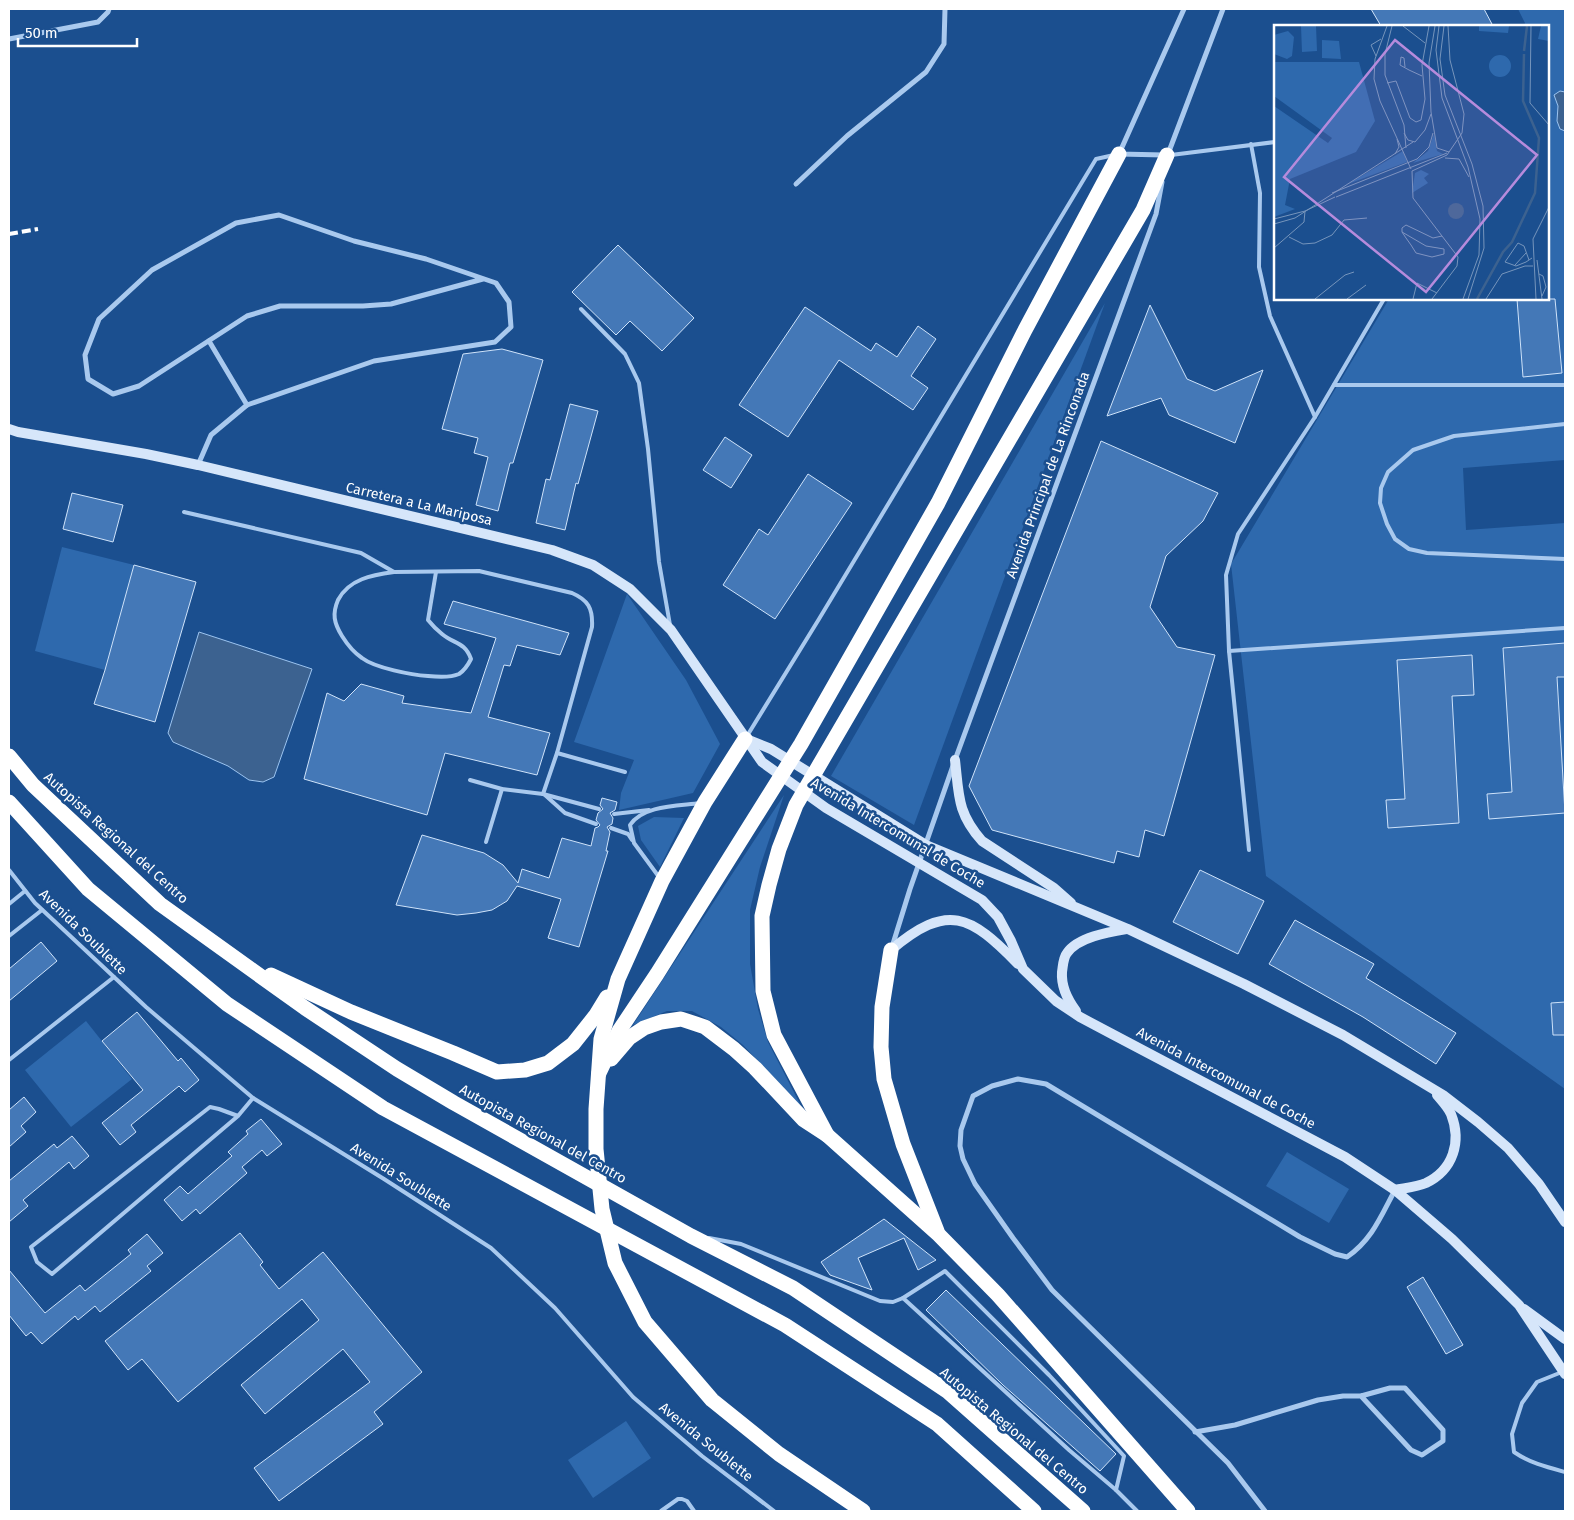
<svg xmlns="http://www.w3.org/2000/svg" width="1574" height="1520" viewBox="0 0 1574 1520" font-family="'Fira Sans',sans-serif">
<style>
.green{fill:#2e69ad}
.water{fill:#3c6290;stroke:#9cc4f0}
.building{fill:#4478b7;stroke:#cfe3fa}
.lines{fill:none;stroke-linecap:round;stroke-linejoin:round}
.lane{stroke:#a9c9ee;stroke-width:4}
.street{stroke:#a9c9ee;stroke-width:5}
.secondary{stroke:#d6e6fa;stroke-width:10}
.highway{stroke:#fff;stroke-width:15}
.rail{stroke:#fff;stroke-width:4;stroke-dasharray:9 4;stroke-linecap:butt}
.labels{text-anchor:middle;dominant-baseline:central;stroke-width:5;stroke-linejoin:round;paint-order:stroke}
.street-label{font-size:14px;fill:#fff;stroke:#1b4f8f}
.inset-river{fill:none;stroke:#3c6290;stroke-width:2.5}
.inset-road{fill:none;stroke:#7695bc;stroke-width:1}
.view{fill:#b68bdc;fill-opacity:0.15;stroke:#b68bdc;stroke-width:2.5}
.inset-edge{fill:none;stroke:#fff;stroke-width:2.5}
</style>
<rect width="100%" height="100%" fill="#1b4f8f"/>
<!-- green -->
<g class="green">
<path d="M1518,9h47v451l-102,8 3,62 99,-7v566l-299,-213 -35,-312 158,-265h159v-273h-24l1,-3z"/>
<path d="M1105,303l-191,522 -83,-49z"/>
<path d="M62,547l72,18 -29,105 -70,-19z"/>
<path d="M627,594l59,86 34,64 -27,49 -74,17 2,-17 13,-33 -60,-18z"/>
<path d="M784,795l-24,72 -10,43v54l8,45 10,33 33,64 -58,-61 -22,-18 -29,-16h-25l-34,14z"/>
<path d="M654,817l30,1 -24,49 -19,-27 -3,-14z"/>
<path d="M86,1021l46,58 -61,48 -46,-57z"/>
<path d="M1287,1152l62,37 -20,34 -63,-37z"/>
<path d="M626,1421l25,37 -58,40 -25,-38z"/>
</g>
<!-- water -->
<g class="water">
<path d="M1560,91l5,1v39l-5,-2 -3,-8 1,-15 -4,-11z"/>
<path d="M199,632l113,37 -38,108 -11,5 -14,-2 -21,-14 -55,-24 -5,-9z"/>
</g>
<!-- building -->
<g class="building">
<path d="M1371,9h113l9,17h-112z"/>
<path d="M618,245l76,73 -32,33 -32,-30 -14,14 -44,-43z"/>
<path d="M1517,299h38l7,74 -39,4z"/>
<path d="M1150,305l37,74 28,12 48,-21 -28,73 -66,-28 -8,-17 -54,18z"/>
<path d="M805,307l66,44 5,-8 21,14 21,-31 18,13 -25,37 17,12 -15,22 -74,-50 -51,77 -49,-32z"/>
<path d="M502,349l41,11 -30,103h-3l-12,48 -22,-6 12,-48 -14,-4 4,-15 -36,-9 21,-75z"/>
<path d="M570,404l28,7 -20,73 -2,-1 -11,47 -29,-7 10,-44 4,1z"/>
<path d="M725,437l27,18 -21,33 -28,-18z"/>
<path d="M1101,441l117,52 -15,28 -37,35 -16,51 27,40 38,8 -51,181 -19,-6 -6,27 -22,-6 -3,12 -122,-33 -23,-44z"/>
<path d="M808,474l44,29 -77,116 -52,-34 36,-56 9,6z"/>
<path d="M72,493l51,12 -10,37 -50,-13z"/>
<path d="M134,565l62,17 -41,140 -61,-18 11,-34z"/>
<path d="M453,601l116,32 -9,22 -43,-10 -7,21 -6,-1 -16,52 62,16 -13,42 -92,-22 -18,62 -123,-36 23,-86 17,8 17,-17 43,12 -2,7 69,10 25,-75 -52,-14z"/>
<path d="M1565,643v34h-8l8,136 -76,6 -2,-25 25,-2 -9,-144z"/>
<path d="M1472,655l2,40 -22,1 7,127 -71,5 -2,-28 19,-1 -8,-139z"/>
<path d="M602,798l15,4 -2,8 -5,3 3,5 -1,6 -5,3 3,5 -4,19h2l-29,96 -31,-9 13,-39 -44,-13 -10,15 -15,9 -16,3 -19,2 -61,-10 26,-70 62,18 19,12 15,18 4,-14 27,9 13,-40 29,8 4,-18 3,-1 2,-2 -4,-5 2,-7 5,-4 -3,-4z"/>
<path d="M1200,870l64,31 -26,53 -65,-32z"/>
<path d="M1295,920l79,44 -8,14 90,55 -20,31 -73,-47 -94,-53z"/>
<path d="M41,942l16,19 -48,40v-32z"/>
<path d="M1565,1002v33h-12l-2,-32z"/>
<path d="M137,1012l41,49 3,-3 18,22 -14,12 -6,-6 -48,39 5,7 -16,13 -18,-22 41,-33 -41,-49z"/>
<path d="M24,1097l12,15 -15,14 5,6 -17,15v-37z"/>
<path d="M261,1119l21,25 -15,12 -5,-6 -20,17 5,6 -47,41 -4,-5 -14,12 -18,-21 16,-14 8,8 44,-38 -4,-4 20,-18 -2,-3z"/>
<path d="M72,1136l17,20 -15,13 -5,-7 -46,38 5,6 -19,16v-41l45,-37 3,4z"/>
<path d="M884,1219l52,41 -18,10 -14,-32 -46,20 14,32 -42,-15 -9,-13z"/>
<path d="M240,1233l23,29 -3,3 19,24 44,-37 99,120 -48,40 9,12 -104,77 -25,-33 116,-86 -27,-33 -78,65 -24,-29 78,-65 -17,-21 -124,103 -36,-43 -14,11 -23,-29z"/>
<path d="M147,1234l16,19 -16,13 4,5 -51,41 -5,-6 -17,14 -3,-4 -33,28 -11,-12 -5,4 -17,-21v-45l36,43 35,-28 5,6 46,-37 -3,-4z"/>
<path d="M1423,1277l40,68 -17,9 -39,-67z"/>
<path d="M946,1290l170,164 -16,17 -97,-86 -77,-75z"/>
</g>
<g class="lines">
<!-- lane -->
<g class="lane">
<path d="M1251,144l9,49 -1,74 11,49 45,101"/>
<path d="M1171,155l104,-13"/>
<path d="M581,309l44,45 14,29 9,66 11,113 11,63"/>
<path d="M1334,385h231"/>
<path d="M1565,424l-111,12 -41,14 -25,22 -7,16 -1,15 7,21 8,15 14,10 18,4 138,6"/>
<path d="M184,512l177,41 33,19 85,-1 93,22c16,7 21,15 20,34l-35,126 -14,41"/>
<path d="M394,572c-22,3 -45,7 -56,28 -6,14 -4,23 4,36 5,8 11,16 20,22 13,10 50,17 66,18 10,1 22,2 31,-2 6,-4 9,-9 12,-15 -6,-17 -17,-15 -29,-25 -5,-4 -10,-9 -14,-14l8,-48"/>
<path d="M1229,651l336,-23"/>
<path d="M747,736l72,-117 277,-460 18,-4"/>
<path d="M557,753l68,19"/>
<path d="M470,780l32,9 41,5 56,15"/>
<path d="M545,795l20,18 31,11"/>
<path d="M614,814l35,-4"/>
<path d="M611,828l17,6 4,6"/>
<path d="M486,842l16,-53"/>
<path d="M1249,850l-20,-199 -3,-76 12,-41 77,-117 69,-118"/>
<path d="M9,870l26,33 111,104 107,91 131,81 107,69 64,60 78,89 69,59 72,55"/>
<path d="M659,877l-25,-34 -4,-18c13,-20 49,-19 70,-22"/>
<path d="M9,904l16,-13"/>
<path d="M9,936l33,-26"/>
<path d="M9,1060l105,-83"/>
<path d="M238,1116l-19,-7 -9,-2 -179,140 6,15 15,12 186,-158 15,-18"/>
<path d="M709,1238l32,6 139,57 13,1 10,-4 166,152 47,40"/>
<path d="M903,1298l42,-27 104,104 75,81 -8,34 21,21"/>
<path d="M1562,1372l-25,10 -15,21 -10,31 2,18c16,11 32,15 51,20"/>
<path d="M661,1511l17,-12h4l5,2 7,10"/>
</g>
<!-- street -->
<g class="street">
<path d="M9,39l89,-17 10,-10 1,-3"/>
<path d="M1168,154l55,-145"/>
<path d="M1164,155l-45,-1 65,-145"/>
<path d="M796,184l51,-48 79,-64 18,-28 1,-35"/>
<path d="M209,341l38,64"/>
<path d="M198,465l13,-30 36,-30 127,-44 121,-19 16,-15 -2,-25 -13,-19 -70,-24 -72,-18 -75,-26 -43,8 -84,47 -53,49 -14,36 3,24 25,15 26,-8 108,-70 33,-10h83l28,-2 92,-25"/>
<path d="M892,947l18,-58 45,-129 201,-546 6,-32"/>
<path d="M1195,1432l40,-7 83,-25 25,-4h18l29,-8h15l38,42v11l-21,14 -11,-5 -50,-54"/>
<path d="M1265,1511l-37,-48 -176,-173 -39,-52 -38,-54 -12,-25 -3,-13 1,-16 12,-34 19,-10 26,-7 28,5 254,153 35,17 12,3c25,-17 34,-41 48,-67"/>
</g>
<!-- secondary -->
<g class="secondary">
<path d="M9,429l9,3 128,22 52,11 354,85 41,15 37,24 41,41 91,132 64,46 156,92 16,17 13,24 12,28 33,32 24,16 32,17 233,123 50,33 57,49 67,66 46,69"/>
<path d="M746,739l25,10 155,96 202,84 116,55 99,51 100,60 35,27 30,26 31,36 26,38"/>
<path d="M955,760c4,35 2,53 27,81l72,47 17,15"/>
<path d="M891,950c57,-48 79,-35 127,14"/>
<path d="M1076,1011c-9,-12 -15,-24 -14,-39 1,-6 1,-14 5,-19 11,-16 42,-21 60,-24"/>
<path d="M1395,1190c10,-2 22,-3 31,-7 27,-13 36,-41 25,-69 -3,-7 -9,-13 -14,-19"/>
<path d="M1524,1309l41,30"/>
</g>
<!-- highway -->
<g class="highway">
<path d="M745,739l-40,63 -43,79 -44,98 -17,60 -5,70v40l6,60 13,54 30,59 67,78 67,54 84,57"/>
<path d="M9,756l24,29 127,119 145,104 92,61 57,34 237,133 102,52 154,103 136,120"/>
<path d="M9,802l79,87 139,115 156,104 402,217 152,99 97,87"/>
<path d="M891,950l-9,57 -1,40 3,32 19,65 34,87"/>
<path d="M271,975l80,37 102,41 44,19 28,-2 23,-7 25,-19 23,-29 11,-18"/>
<path d="M611,1059l18,-21 15,-10 17,-6 20,-3 24,8 29,22 21,19 49,52 23,15 112,100 59,60 190,216"/>
<path d="M599,1073l20,-42 38,-57 144,-230 137,-241 87,-173 94,-176"/>
<path d="M827,1135l-53,-100 -11,-44 -1,-75 7,-31 10,-36 17,-44 347,-595 24,-55"/>
</g>
<!-- rail -->
<path class="rail" d="M9,234l29,-5"/>
</g>
<g class="labels">
<!-- street labels -->
<g class="street-label">
<text transform="translate(1048 475) rotate(-70)">Avenida Principal de La Rinconada</text>
<text transform="translate(419 504) rotate(13)">Carretera a La Mariposa</text>
<text transform="translate(898 833) rotate(31)">Avenida Intercomunal de Coche</text>
<text transform="translate(116 838) rotate(42)">Autopista Regional del Centro</text>
<text transform="translate(83 932) rotate(44)">Avenida Soublette</text>
<text transform="translate(1226 1078) rotate(28)">Avenida Intercomunal de Coche</text>
<text transform="translate(543 1134) rotate(29)">Autopista Regional del Centro</text>
<text transform="translate(401 1177) rotate(32)">Avenida Soublette</text>
<text transform="translate(1014 1431) rotate(40)">Autopista Regional del Centro</text>
<text transform="translate(706 1442) rotate(39)">Avenida Soublette</text>
</g>
</g>
<!-- overview -->
<g transform="translate(1274 25)">
<rect width="275" height="275" fill="#1b4f8f"/>
<path d="M27,1h15l1,25 -15,1zM205,1h30l-1,7 -29,-2zM267,1h8v15l-11,-2zM14,6l6,6 -2,19 -5,3 -13,-5v-19zM48,15l17,1 2,18 -19,-1zM215 41a11 11 0 1 1 22 0a11 11 0 1 1-22 0ZM0,37h85l16,59 -19,31 -66,27 -5,26 10,4 -21,8v-111l54,37 4,-5 -58,-42zM160,109l3,17 6,3 -30,9 15,-12zM129,126l4,11 -59,22zM147,145l8,4 -5,4 4,5 -16,10 3,-20z" fill="#2e69ad"/>
<path d="M174 186a8 8 0 1 1 16 0a8 8 0 1 1-16 0Z" fill="#3c6290"/>
<path class="inset-river" d="M250,26l3,-25M203,274l26,-47 9,-10 23,-49 4,-55 -16,-37 1,-47"/>
<path class="inset-road" d="M113,1l-12,33 -1,20 6,22 31,68M118,1l-7,28v21l19,50 2,23M129,1l22,17M161,1l-6,37 2,49 6,36 12,4M165,1l-3,24 6,48 26,69 12,52 -1,36 -16,44M170,1l-4,33 5,36 27,69 11,42 1,42 -16,51M257,1l-1,77 19,22M102,31l-5,-11 10,-6M131,42l-1,-9 -3,-1 -1,8 9,5 13,6M113,58l9,-2 14,37 6,4 5,-2 4,-21 -3,-34 7,-39M130,108l4,7 7,2M141,117l10,-12 6,-16M121,129l4,-7 -2,-8M171,133l14,1 10,18M138,146l1,27 45,59 -1,9 -25,33M138,146l35,-16 15,-22 2,-19 -14,-54 -2,-34M58,168l85,-34 12,-12 4,-14M62,172l111,-44M0,194l31,-8 30,-14M0,199l21,-6 118,-76M128,207l24,14 18,3v5l-12,3 -16,-4 -5,-8 -5,-7 -4,-6v-4l4,-3 27,13 9,-2M15,212l14,7 12,-1 17,-8 12,-15 23,-2M0,223l30,-26 1,-11M255,235l-5,-14 -6,-3 -13,19 11,4 10,-4 6,-4M263,235l5,39M241,240l11,-12M265,249l4,2 3,11 -4,9M41,274l30,-24 9,-3M73,274l19,-14M139,274l4,-16 20,10M212,274l16,-25 23,-8h8M262,274l-3,-60 16,-32"/>
<path class="view" d="M121,15l142,115 -111,137 -142,-115z"/>
<rect width="275" height="275" class="inset-edge"/>
</g>
<!-- border -->
<rect width="1574" height="1520" fill="none" stroke="#ffffff" stroke-width="20"/>
<!-- scale -->
<path d="M18 38v8h119v-8" fill="none" stroke="#ffffff" stroke-width="2.5"/>
<text x="25" y="38" font-size="15" fill="#ffffff" stroke="#1b4f8f" stroke-width="4" paint-order="stroke">50 m</text>
</svg>
